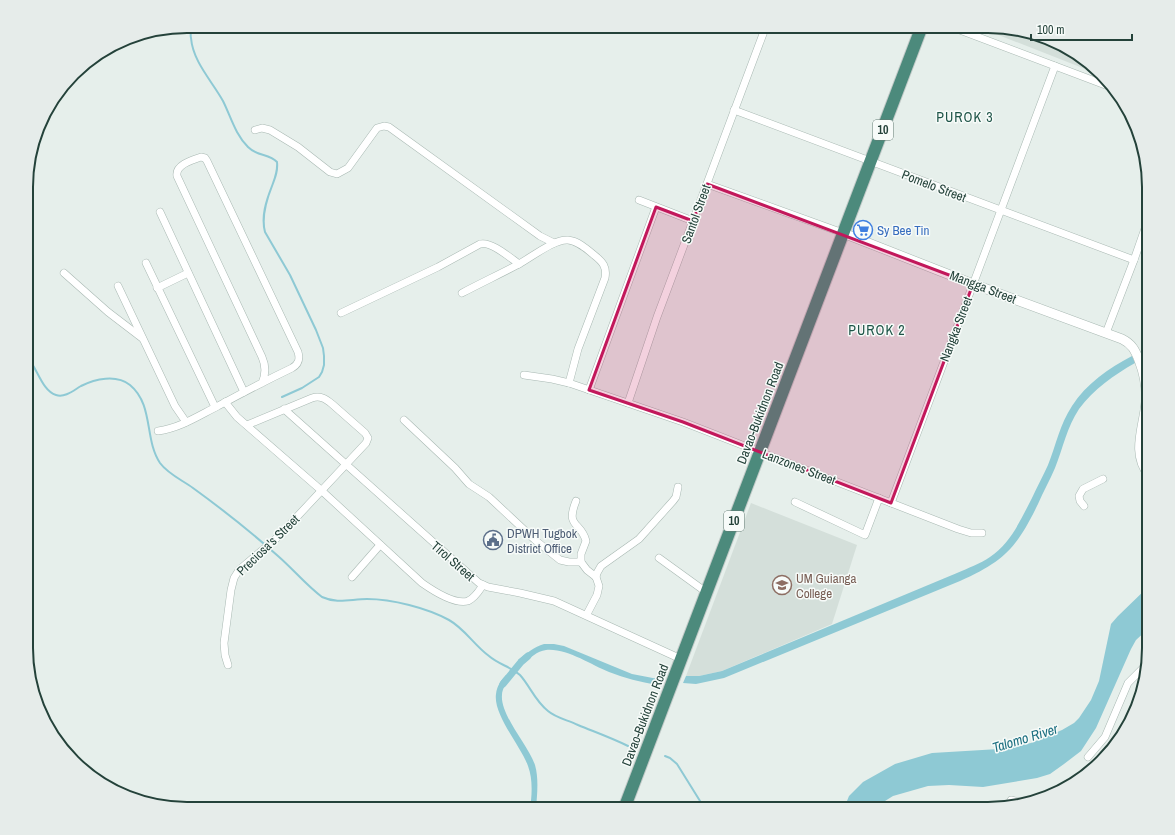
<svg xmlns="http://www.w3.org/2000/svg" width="1175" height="835" viewBox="0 0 1175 835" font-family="'Archivo Narrow',sans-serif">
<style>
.built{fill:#d4dfda}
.water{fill:#8ec9d4}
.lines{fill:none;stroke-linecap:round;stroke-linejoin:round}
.stream{stroke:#8ec9d4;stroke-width:2}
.canal{stroke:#8ec9d4;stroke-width:7}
.minor-casing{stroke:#a8b8b2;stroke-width:8}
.tertiary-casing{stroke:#a8b8b2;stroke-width:10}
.trunk-casing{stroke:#c2cac8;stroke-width:14}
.minor{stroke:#fff;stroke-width:7}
.tertiary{stroke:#fff;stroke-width:9}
.trunk{stroke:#4c8a7c;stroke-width:12}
.marked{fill:#c2185b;fill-opacity:0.2;stroke:#c2185b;stroke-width:3;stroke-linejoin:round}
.labels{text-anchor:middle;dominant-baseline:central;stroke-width:3;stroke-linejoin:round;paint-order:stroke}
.shield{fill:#f7fbf9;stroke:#637a73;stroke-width:1}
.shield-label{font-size:12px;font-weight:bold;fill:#24423a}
.street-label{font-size:13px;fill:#24423a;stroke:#f7fbf9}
.shop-label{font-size:13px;fill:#366cbe;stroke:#f7fbf9;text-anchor:start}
.service-label{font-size:13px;fill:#4e5e75;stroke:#f7fbf9;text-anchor:start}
.education-label{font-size:13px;fill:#785e54;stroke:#f7fbf9;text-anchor:start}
.neighbourhood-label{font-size:14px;letter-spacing:1px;fill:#1f5548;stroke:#f7fbf9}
.water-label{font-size:14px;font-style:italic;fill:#1c6f80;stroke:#f7fbf9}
.rim{fill:none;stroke:#24423a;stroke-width:2}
</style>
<rect width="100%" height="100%" fill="#e6efeb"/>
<!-- built -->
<g class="built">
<path d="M999,26l51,12 36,21 12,15 -102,-40z"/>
<path d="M751,503l106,42 -25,79 -110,47 -23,5h-13z"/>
</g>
<!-- water -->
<g class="water">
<path d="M1132,356l3,7c-21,12 -41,26 -56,46 -12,18 -16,39 -24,59 -5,12 -12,24 -17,36 -21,43 -33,57 -78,77l-236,97 -28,6 -13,-1 3,-7h13l23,-5 235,-98c11,-5 23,-9 33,-16 21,-14 31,-38 42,-59 5,-11 11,-22 16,-33 8,-20 12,-41 24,-59 14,-22 37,-38 60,-50z"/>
<path d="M1149,586v42l-13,12 -5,9 -35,79 -15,23 -17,13 -14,10 -13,4 -54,9 -34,-2 -21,1 -35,10 -8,5 -6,8h-34v-3l4,-10 14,-14 32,-18 37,-11 67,-4 32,-6 31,-13 12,-7 5,-5 12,-18 8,-19 12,-57 7,-8z"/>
<path d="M544,644h10l10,2 68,28 26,5 -1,6c-17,-3 -32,-7 -48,-13 -18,-7 -42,-24 -63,-22 -9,1 -16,8 -23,14l-5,-4c9,-7 16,-13 26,-16z"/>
<path d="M506,675l4,4c-4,5 -8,10 -8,16 -2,20 26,50 33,70 4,14 2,30 1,44h-6c2,-14 3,-30 -2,-43 -7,-20 -35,-51 -32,-72 1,-8 5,-14 10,-19z"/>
</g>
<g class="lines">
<!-- stream -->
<g class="stream">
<path d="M192,26c-1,4 -2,8 -1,12 2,24 21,43 32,63 8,16 12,33 25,46 10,10 21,6 29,15 1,9 -2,16 -5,24 -6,15 -11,31 -7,46l25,43 26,55 7,18 1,8v9l-2,7 -3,5 -17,11 -20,9"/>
<path d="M433,26c16,6 30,4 47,0"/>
<path d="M27,357c10,10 15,34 29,38 9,3 18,-5 25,-9 14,-7 35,-12 49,-1 24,20 14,54 30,78 8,11 22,17 33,25 29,21 58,44 85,68 15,13 28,29 44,41 15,7 29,2 45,2 25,0 60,9 82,21 16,9 25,25 40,36 9,8 22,11 31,19 10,11 15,26 28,36 8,7 20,9 30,14 17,7 34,13 50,21"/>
<path d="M665,756l5,2 7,6 28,45"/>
</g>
<!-- canal -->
<path class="canal" d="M503,684l18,-22 7,-6"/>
<!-- minor casing -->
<g class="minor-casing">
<g id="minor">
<path d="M949,26l159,60"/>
<path d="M734,110l400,150"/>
<path d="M255,130l7,-2 8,2 28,17 32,25 7,2 11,-6 29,-40 7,-2 5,1 151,109 14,7"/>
<path d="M707,184l136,49"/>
<path d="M639,200l54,21"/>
<path d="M160,212l84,180"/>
<path d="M146,263l69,144"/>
<path d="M64,273l44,39 34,26"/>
<path d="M118,286l57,120 11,16"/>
<path d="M157,288l31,-15"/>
<path d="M462,293c19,-10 38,-19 57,-29 13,-7 35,-25 49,-24 10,1 19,9 26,15 9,7 13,12 11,23l-27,71 -9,34"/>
<path d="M341,313l97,-46 42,-23c11,-3 29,13 39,20"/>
<path d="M1106,333l28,-73 15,-43"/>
<path d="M524,375l28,4 17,4 114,39 275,107 13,4h11"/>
<path d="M589,390l67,-183"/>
<path d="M225,402l12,15 85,74 100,92c10,7 32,22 46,18 7,-3 11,-10 15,-16"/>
<path d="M628,403l29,-86 109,-291"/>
<path d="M284,409l195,174 9,4 32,6 34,8 127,58"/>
<path d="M404,420l51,48 14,16 20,13 46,43 25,20 9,2h12"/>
<path d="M158,431c22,-3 40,-15 60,-25 24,-13 49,-26 74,-38 7,-4 8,-9 6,-16l-91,-191 -2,-3 -4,-1c-9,3 -26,8 -24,19l85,181c4,9 4,17 0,26"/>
<path d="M576,501c-11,27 5,20 10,40l-5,13v8l6,8 9,7 3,9 -2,9 -10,19"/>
<path d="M795,502l70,33 14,-37"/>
<path d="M891,503l164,-437"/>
<path d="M1084,506l-4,-5 -1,-5 4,-7 20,-10"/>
<path d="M659,558l47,34"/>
<path d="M352,577l28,-32"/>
<path d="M596,577l1,-4 4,-7 38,-27 34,-38 3,-4 2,-10"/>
<path d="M228,665l-3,-10 -1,-12 7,-53 3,-12 5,-8 40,-34 87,-93 2,-5 -3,-5 -33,-29c-6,-5 -12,-9 -20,-6l-65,27"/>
<path d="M1088,757l17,-20 23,-54 20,-20"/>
<path d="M1009,804l2,-4 9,2"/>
</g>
</g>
<!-- tertiary casing -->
<g class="tertiary-casing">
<path id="tertiary" d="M843,233l130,51 149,55c10,5 13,11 17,21 5,13 8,27 7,42 -2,25 -15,51 3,73"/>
</g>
<!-- trunk casing -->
<g class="trunk-casing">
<path id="trunk" d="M624,809l298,-783"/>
</g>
<!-- minor -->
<use href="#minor" class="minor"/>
<!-- tertiary -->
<use href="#tertiary" class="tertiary"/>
<!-- trunk -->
<use href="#trunk" class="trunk"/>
</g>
<!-- marked area -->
<path class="marked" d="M707,184l266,100 -82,219 -208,-81 -94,-32 67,-183 37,14z"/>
<!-- icons -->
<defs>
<g id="supermarket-ring" transform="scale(1)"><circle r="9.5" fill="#f7fbf9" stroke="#3f7fe0" stroke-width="1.5"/><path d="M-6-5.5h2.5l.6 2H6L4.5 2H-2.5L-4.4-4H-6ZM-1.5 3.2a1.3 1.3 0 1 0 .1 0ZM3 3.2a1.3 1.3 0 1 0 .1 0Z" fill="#3f7fe0"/></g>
<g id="civic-ring" transform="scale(1)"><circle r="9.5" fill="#f7fbf9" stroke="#5c6f8a" stroke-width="1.5"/><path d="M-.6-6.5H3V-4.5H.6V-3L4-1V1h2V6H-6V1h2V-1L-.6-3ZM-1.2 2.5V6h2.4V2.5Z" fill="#5c6f8a"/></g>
<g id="university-ring" transform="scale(1)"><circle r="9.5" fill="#f7fbf9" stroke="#8d6e63" stroke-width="1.5"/><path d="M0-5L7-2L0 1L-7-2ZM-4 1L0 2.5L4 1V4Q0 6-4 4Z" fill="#8d6e63"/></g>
</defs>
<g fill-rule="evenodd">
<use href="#supermarket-ring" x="863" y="230"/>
<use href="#civic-ring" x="493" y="540"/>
<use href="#university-ring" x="782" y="585"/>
</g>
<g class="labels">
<!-- shield labels -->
<g class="shield">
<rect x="873" y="120" width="20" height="20" rx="3"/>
<rect x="724" y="511" width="20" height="20" rx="3"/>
</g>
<g class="shield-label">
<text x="883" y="130">10</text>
<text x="734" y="521">10</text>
</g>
<!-- street labels -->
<g class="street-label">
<text transform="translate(934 186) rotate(21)">Pomelo Street</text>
<text transform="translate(696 214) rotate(-70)">Santol Street</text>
<text transform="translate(983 287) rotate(21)">Mangga Street</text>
<text transform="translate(956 329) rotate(-69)">Nangka Street</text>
<text transform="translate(760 413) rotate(-69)">Davao-Bukidnon Road</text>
<text transform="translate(799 467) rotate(21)">Lanzones Street</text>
<text transform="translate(268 545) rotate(-44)">Preciosa's Street</text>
<text transform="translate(453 561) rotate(41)">Tirol Street</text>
<text transform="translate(645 715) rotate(-69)">Davao-Bukidnon Road</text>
</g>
<!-- shop labels -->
<g class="shop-label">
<text x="877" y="230">Sy Bee Tin</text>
</g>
<!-- service labels -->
<g class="service-label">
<text x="507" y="533">DPWH Tugbok<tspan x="507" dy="15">District Office</tspan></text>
</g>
<!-- education labels -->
<g class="education-label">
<text x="796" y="578">UM Guianga<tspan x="796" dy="15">College</tspan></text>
</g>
<!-- neighbourhood labels -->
<g class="neighbourhood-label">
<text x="965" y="117">PUROK 3</text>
<text x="877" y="330">PUROK 2</text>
</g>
<!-- water labels -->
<g class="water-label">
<text transform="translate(1025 738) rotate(-17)">Talomo River</text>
</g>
</g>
<!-- crop -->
<path d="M0 0H1175V835H0ZM187 33H988A154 154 0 0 1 1142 187V648A154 154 0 0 1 988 802H187A154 154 0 0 1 33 648V187A154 154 0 0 1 187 33Z" fill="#e6ecea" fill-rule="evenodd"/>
<path class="rim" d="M187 33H988A154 154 0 0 1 1142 187V648A154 154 0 0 1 988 802H187A154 154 0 0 1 33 648V187A154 154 0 0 1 187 33Z"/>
<!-- scale -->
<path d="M1031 34v6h101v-6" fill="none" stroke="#24423a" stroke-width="2"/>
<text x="1037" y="34" font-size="12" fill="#24423a" stroke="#f7fbf9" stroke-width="3" paint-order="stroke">100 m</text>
</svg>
